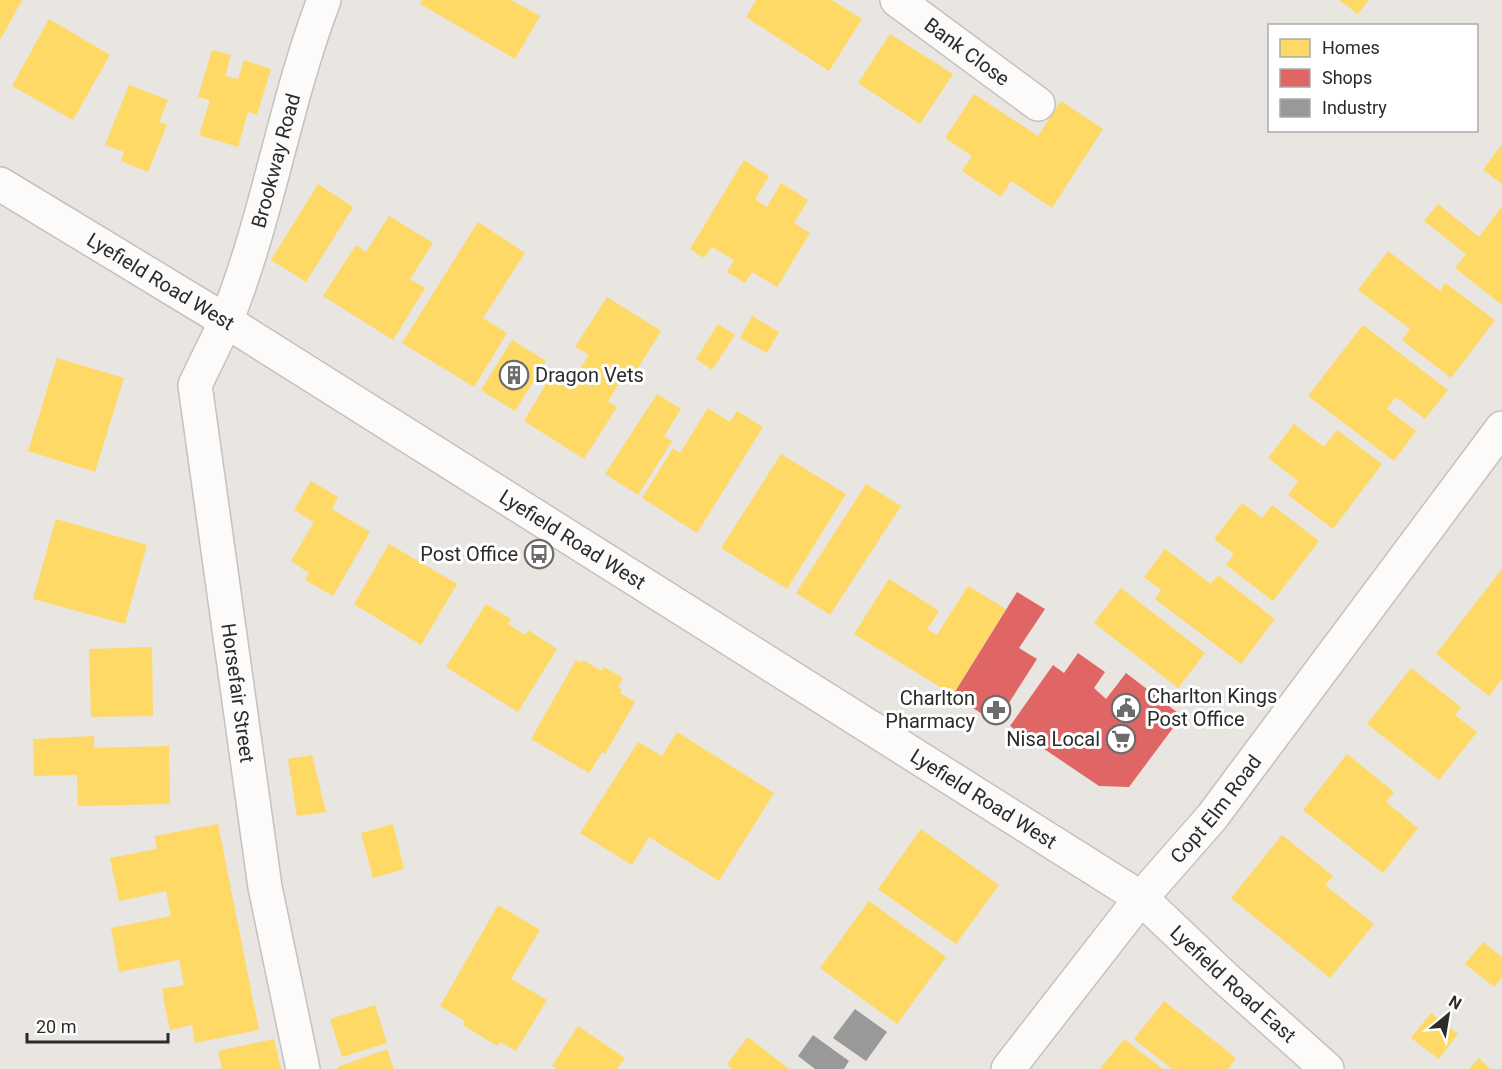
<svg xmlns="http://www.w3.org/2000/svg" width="1502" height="1069" viewBox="0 0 1502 1069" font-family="Roboto,sans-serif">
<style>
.homes{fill:#ffd966}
.shops{fill:#e06666}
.industry{fill:#999}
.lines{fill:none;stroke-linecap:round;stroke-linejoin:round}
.street-casing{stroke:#c3c1c2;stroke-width:36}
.secondary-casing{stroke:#c3c1c2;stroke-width:36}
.street{stroke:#fcfbfa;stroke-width:33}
.secondary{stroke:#fcfbfa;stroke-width:33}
.labels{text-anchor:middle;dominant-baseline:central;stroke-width:6;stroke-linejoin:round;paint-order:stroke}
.street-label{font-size:20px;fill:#2b2b2b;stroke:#fff}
.poi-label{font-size:20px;fill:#2b2b2b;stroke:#fff;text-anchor:end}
</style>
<rect width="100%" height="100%" fill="#e9e5e0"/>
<!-- homes -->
<g class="homes">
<path d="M0,0h22l-22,40z"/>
<path d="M422,0h89l29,16 -25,43 -95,-55z"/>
<path d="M756,0h76l30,19 -33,52 -83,-54z"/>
<path d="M1339,0h30l-11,14z"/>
<path d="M49,19l61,36 -37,65 -61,-34z"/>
<path d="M890,34l63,40 -33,50 -62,-41z"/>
<path d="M212,50l19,5 -6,21 13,3 6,-19 27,9 -14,46 -9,-3 -10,35 -39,-12 11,-35 -12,-3z"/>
<path d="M129,85l39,15 -9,22 8,3 -19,47 -27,-11 3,-9 -19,-7z"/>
<path d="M974,94l64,42 23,-35 42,28 -51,79 -41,-27 -10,16 -39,-26 10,-15 -27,-18z"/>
<path d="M1502,144v40l-19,-14z"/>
<path d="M744,160l25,16 -14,23 12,8 14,-24 27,17 -14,23 16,10 -33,54 -25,-15 -7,11 -18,-11 7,-12 -22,-13 -8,11 -14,-9z"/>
<path d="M318,184l35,23 -47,75 -35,-22z"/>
<path d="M1438,204l41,33 23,-31v99l-47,-37 11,-14 -42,-33z"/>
<path d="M389,216l44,27 -23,36 15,9 -32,52 -70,-44 33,-51 10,7z"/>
<path d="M478,222l47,31 -42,65 24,15 -33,54 -72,-44z"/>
<path d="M1388,251l52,40 5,-8 50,37 -44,58 -49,-38 8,-11 -52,-39z"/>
<path d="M607,297l54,34 -31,50 -7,-4 -15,24 9,6 -33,52 -60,-38 31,-52 18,11 16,-25 -14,-8z"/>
<path d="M752,316l27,16 -12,21 -27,-15z"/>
<path d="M718,324l17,11 -23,35 -16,-11z"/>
<path d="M1363,325l85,65 -23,29 -29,-22 -4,5 -5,7 29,22 -22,30 -86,-65z"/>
<path d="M512,340l34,21 -31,50 -34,-21z"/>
<path d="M57,358l67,20 -29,94 -67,-21z"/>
<path d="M657,394l24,15 -17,27 8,5 -34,54 -33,-21z"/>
<path d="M708,408l22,14 7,-11 26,16 -66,106 -55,-35 31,-50 7,5z"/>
<path d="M1294,424l30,23 13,-17 45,34 -49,65 -45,-34 10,-14 -30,-23z"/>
<path d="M781,454l65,40 -59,95 -66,-41z"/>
<path d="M311,481l27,16 -6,12 38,23 -37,64 -28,-16 4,-7 -18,-12 23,-39 -20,-12z"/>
<path d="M866,484l35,22 -71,109 -34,-22z"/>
<path d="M1242,503l20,15 10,-13 47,36 -46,60 -47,-36 8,-11 -20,-15z"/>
<path d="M56,519l91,26 -22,79 -92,-25z"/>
<path d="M389,544l68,40 -36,61 -67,-41z"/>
<path d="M1165,549l46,35 7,-9 57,44 -34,45 -86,-65 6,-9 -17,-13z"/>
<path d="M1502,569v110l-13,17 -53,-42z"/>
<path d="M889,579l50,32 -12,18 10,6 31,-49 38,23 -53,86 -99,-61z"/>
<path d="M1121,588l84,65 -27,35 -84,-65z"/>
<path d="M486,604l25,15 -3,5 17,11 3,-5 29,19 -39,63 -72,-45z"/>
<path d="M152,647l1,69 -62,1 -2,-68z"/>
<path d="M576,660l6,3 1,-3 19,11 2,-4 19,11 -5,9 4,2 -2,4 15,9 -30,52 -3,-2 -13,21 -58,-34z"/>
<path d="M1411,668l50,39 -6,8 22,17 -38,48 -72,-56z"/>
<path d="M677,732l97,61 -55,88 -70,-44 -17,28 -52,-32 58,-91 24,14z"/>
<path d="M94,736v12l75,-2 1,58 -92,2 -1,-31 -43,1 -1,-37z"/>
<path d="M1347,754l47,38 -8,10 32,26 -35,45 -80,-63z"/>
<path d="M312,755l14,57 -29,4 -9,-57z"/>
<path d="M218,824l41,206 -64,13 -3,-18 -22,5 -4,-18 -4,-23 22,-4 -5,-25 -60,12 -8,-44 60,-12 -5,-25 -47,10 -9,-43 47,-9 -2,-13z"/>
<path d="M393,824l11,45 -31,9 -12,-45z"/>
<path d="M921,829l78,56 -43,59 -78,-55z"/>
<path d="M1282,835l51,41 -8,9 49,39 -44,54 -99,-80z"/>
<path d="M869,901l77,56 -49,67 -77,-56z"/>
<path d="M498,905l42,25 -29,49 36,21 -31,51 -16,-9 -3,4 -34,-21 2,-4 -25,-15z"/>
<path d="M1483,942l19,15v20l-8,10 -29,-23z"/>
<path d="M1164,1001l72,57 -8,11h-56l-38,-30z"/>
<path d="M375,1005l12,38 -45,14 -12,-38z"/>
<path d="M1431,1013l27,21 -19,25 -28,-21z"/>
<path d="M578,1026l47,32 -8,11h-60l-5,-3z"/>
<path d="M748,1037l41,32h-57l-5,-5z"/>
<path d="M274,1039l7,30h-59l-4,-18z"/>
<path d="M1124,1039l39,30h-63z"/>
<path d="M387,1049l7,20h-56v-2z"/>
<path d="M1479,1058l11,11h-21z"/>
</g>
<!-- shops -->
<g class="shops">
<path d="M1017,592l28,17 -26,39 18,11 -41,64 -43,-28z"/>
<path d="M1078,653l27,19 -11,16 12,11 20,-26 56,43 -53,71 -30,-1 -89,-60 43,-61 11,8z"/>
</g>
<!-- industry -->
<g class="industry">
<path d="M855,1009l32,23 -21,29 -33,-23z"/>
<path d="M813,1035l36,26 -5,8h-29l-17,-13z"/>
</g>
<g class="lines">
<!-- street casing -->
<g class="street-casing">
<g id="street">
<path id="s1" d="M897,0l141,104"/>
<path id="s2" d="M226,321c42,-104 58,-216 98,-321"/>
<path id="s3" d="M1141,898l83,79 103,92"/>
</g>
</g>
<!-- secondary casing -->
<g class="secondary-casing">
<g id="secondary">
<path id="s4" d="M0,184l226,137 915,577"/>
<path id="s5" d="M226,321l-31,64 70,502 38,182"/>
<path id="s6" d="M1008,1069l133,-171 71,-81 290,-389"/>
</g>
</g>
<!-- street -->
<use href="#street" class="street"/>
<!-- secondary -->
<use href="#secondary" class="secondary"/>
</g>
<!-- icons -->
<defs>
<g id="building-ring" transform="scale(1.5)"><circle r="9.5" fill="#fff" stroke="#6e6c6a" stroke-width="1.5"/><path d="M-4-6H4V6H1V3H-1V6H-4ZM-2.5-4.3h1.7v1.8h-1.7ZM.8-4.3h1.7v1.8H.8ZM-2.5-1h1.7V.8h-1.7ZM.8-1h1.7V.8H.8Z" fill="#6e6c6a"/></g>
<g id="bus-ring" transform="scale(1.5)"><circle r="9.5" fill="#fff" stroke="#6e6c6a" stroke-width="1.5"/><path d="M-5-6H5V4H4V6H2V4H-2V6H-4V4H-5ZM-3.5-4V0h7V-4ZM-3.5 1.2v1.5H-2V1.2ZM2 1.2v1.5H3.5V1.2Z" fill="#6e6c6a"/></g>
<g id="civic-ring" transform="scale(1.5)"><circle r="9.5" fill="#fff" stroke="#6e6c6a" stroke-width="1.5"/><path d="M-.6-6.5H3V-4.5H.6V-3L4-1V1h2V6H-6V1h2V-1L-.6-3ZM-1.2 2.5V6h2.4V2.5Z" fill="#6e6c6a"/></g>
<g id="pharmacy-ring" transform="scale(1.5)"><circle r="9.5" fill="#fff" stroke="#6e6c6a" stroke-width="1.5"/><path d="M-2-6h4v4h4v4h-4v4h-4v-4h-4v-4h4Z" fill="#6e6c6a"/></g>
<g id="supermarket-ring" transform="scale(1.5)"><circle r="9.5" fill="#fff" stroke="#6e6c6a" stroke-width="1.5"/><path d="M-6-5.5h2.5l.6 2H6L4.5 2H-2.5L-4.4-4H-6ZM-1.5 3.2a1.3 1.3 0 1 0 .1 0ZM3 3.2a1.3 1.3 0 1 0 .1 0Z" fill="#6e6c6a"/></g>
</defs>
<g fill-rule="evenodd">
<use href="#building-ring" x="514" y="375"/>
<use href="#bus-ring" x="539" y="554"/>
<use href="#civic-ring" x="1126" y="708"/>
<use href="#pharmacy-ring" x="996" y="710"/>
<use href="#supermarket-ring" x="1121" y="739"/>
</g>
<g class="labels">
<!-- street labels -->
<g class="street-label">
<text stroke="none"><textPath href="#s1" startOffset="87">Bank Close</textPath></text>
<text stroke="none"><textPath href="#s2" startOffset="168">Brookway Road</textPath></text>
<text stroke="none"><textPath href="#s4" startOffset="188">Lyefield Road West</textPath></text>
<text stroke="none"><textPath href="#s4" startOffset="674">Lyefield Road West</textPath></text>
<text stroke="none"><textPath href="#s5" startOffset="382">Horsefair Street</textPath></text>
<text stroke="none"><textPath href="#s4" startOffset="1160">Lyefield Road West</textPath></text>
<text stroke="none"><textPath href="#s6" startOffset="333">Copt Elm Road</textPath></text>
<text stroke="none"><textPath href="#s3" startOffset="126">Lyefield Road East</textPath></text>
</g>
<!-- poi labels -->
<g class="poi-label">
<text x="535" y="375" text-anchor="start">Dragon Vets</text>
<text x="518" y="554">Post Office</text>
<text x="1147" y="696" text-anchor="start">Charlton Kings<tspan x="1147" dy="23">Post Office</tspan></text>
<text x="975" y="698">Charlton<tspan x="975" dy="23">Pharmacy</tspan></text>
<text x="1100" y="739">Nisa Local</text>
</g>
</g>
<!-- legend -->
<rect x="1268" y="24" width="210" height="108" fill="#ffffff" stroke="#aaaaaa" stroke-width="1.5"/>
<rect x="1280" y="39" width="30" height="18" fill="#ffd966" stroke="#aaaaaa" stroke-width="1.5"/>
<text x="1322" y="54" font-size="18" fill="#2b2b2b">Homes</text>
<rect x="1280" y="69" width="30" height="18" fill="#e06666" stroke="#aaaaaa" stroke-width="1.5"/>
<text x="1322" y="84" font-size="18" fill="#2b2b2b">Shops</text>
<rect x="1280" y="99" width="30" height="18" fill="#999999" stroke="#aaaaaa" stroke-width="1.5"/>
<text x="1322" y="114" font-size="18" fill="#2b2b2b">Industry</text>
<!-- north arrow -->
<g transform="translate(1448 1015) rotate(30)" stroke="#ffffff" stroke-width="4.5" paint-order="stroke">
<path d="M0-4.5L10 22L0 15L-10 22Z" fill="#2b2b2b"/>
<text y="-9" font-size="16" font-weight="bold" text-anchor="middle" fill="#2b2b2b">N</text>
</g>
<!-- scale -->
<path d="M27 1033v9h141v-9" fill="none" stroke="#2b2b2b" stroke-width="3"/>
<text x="36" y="1033" font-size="18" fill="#2b2b2b" stroke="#ffffff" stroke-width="4.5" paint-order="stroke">20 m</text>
</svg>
